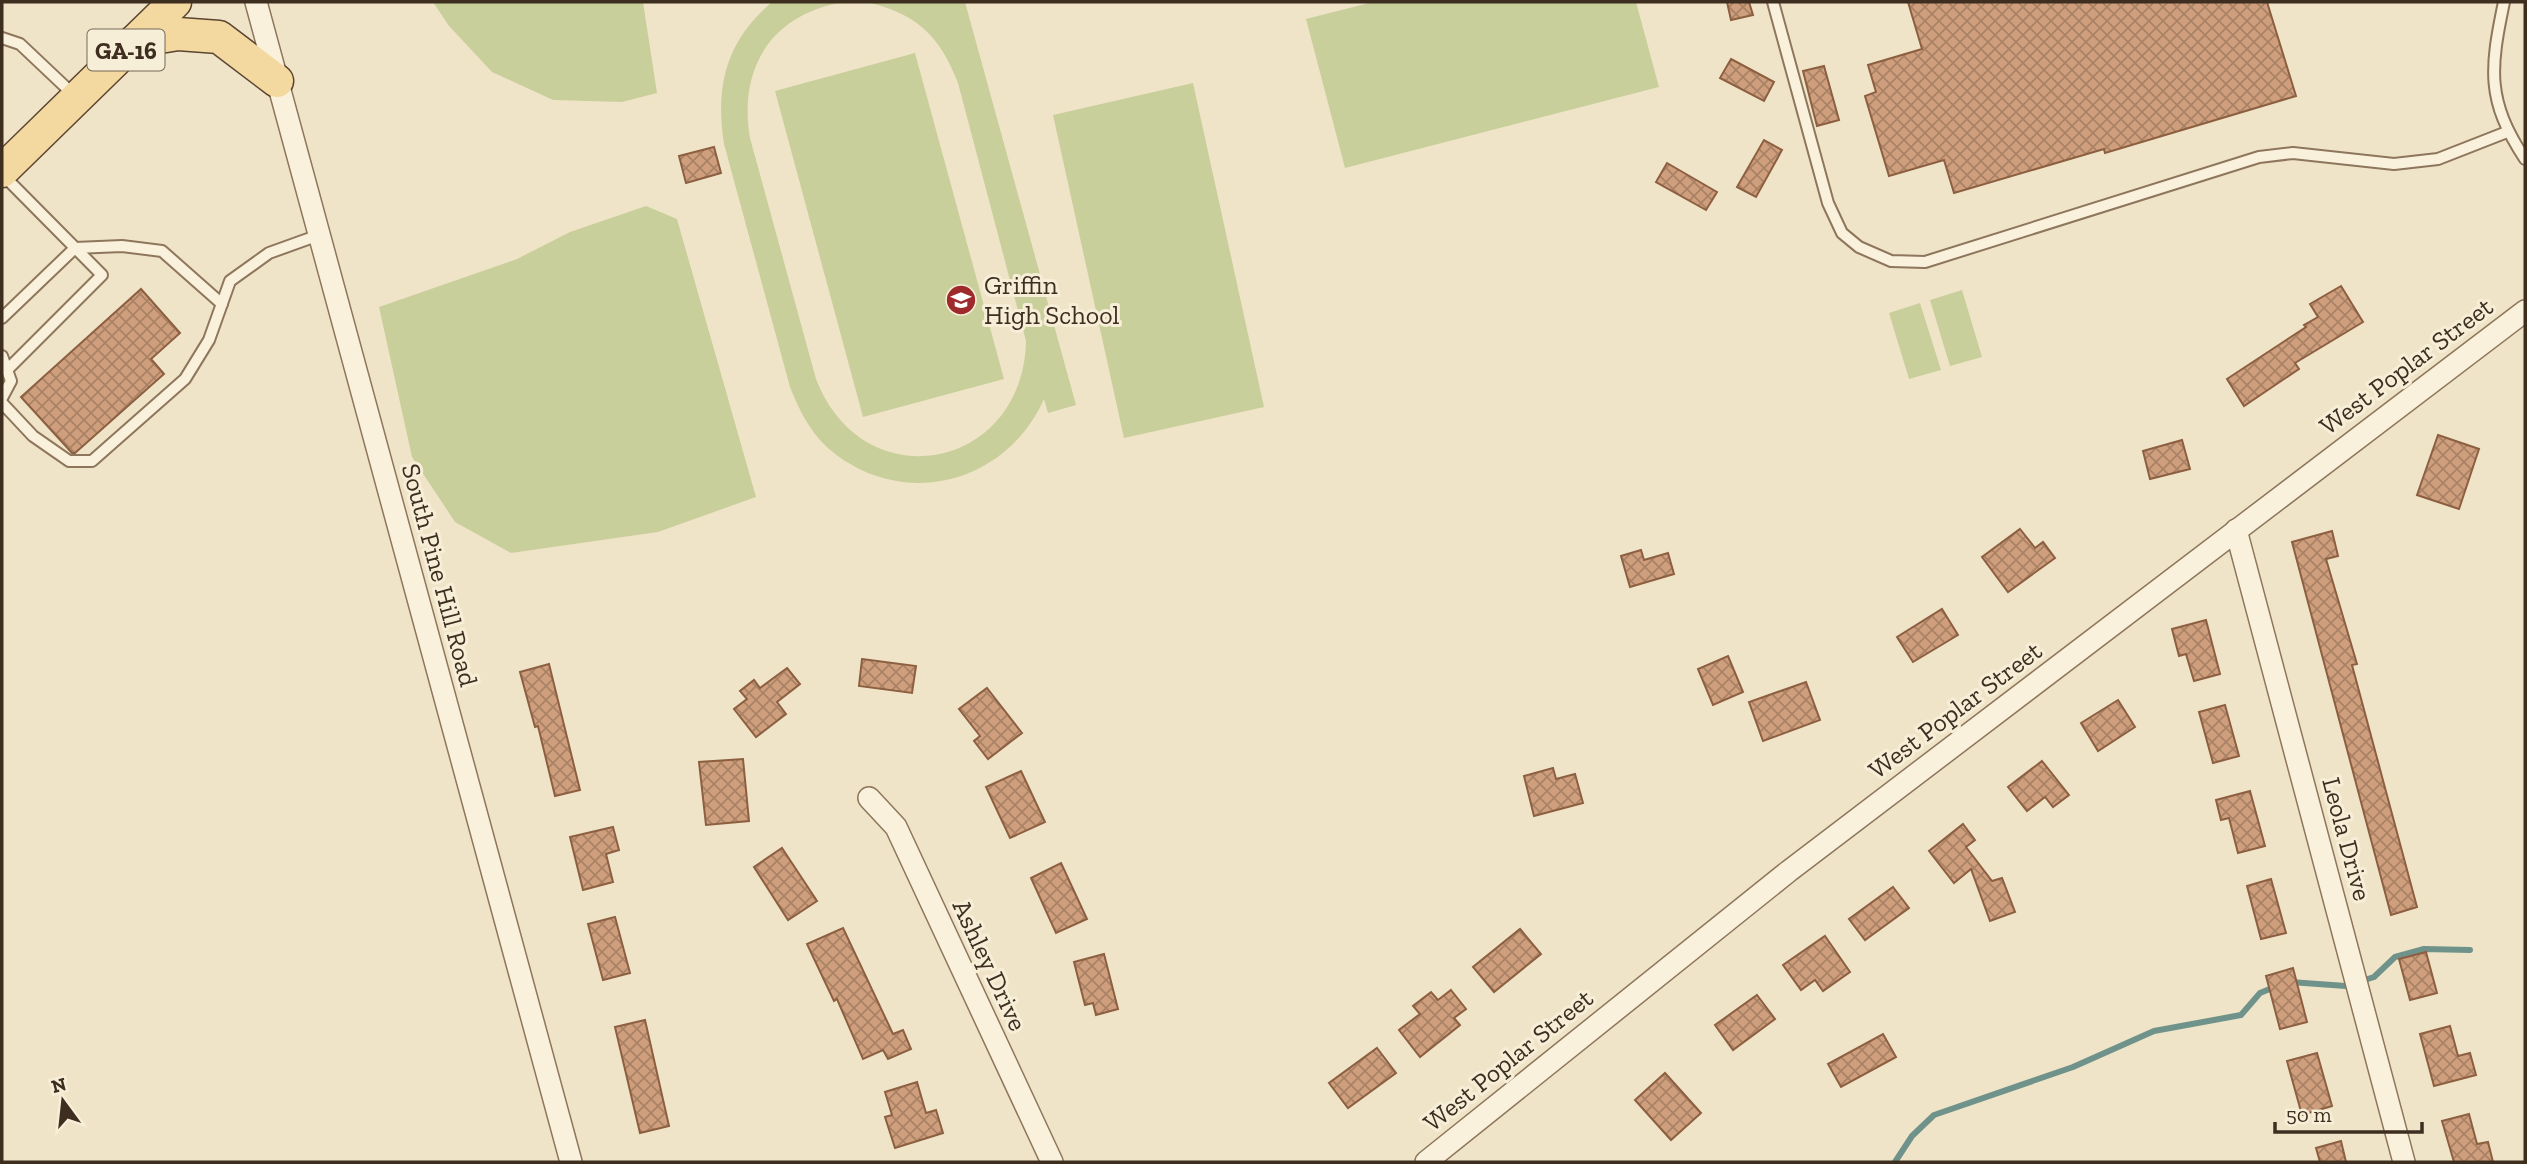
<svg xmlns="http://www.w3.org/2000/svg" width="2527" height="1164" viewBox="0 0 2527 1164" font-family="'Zilla Slab',serif">
<style>
.grass{fill:#c9cf9b}
.lines{fill:none;stroke-linecap:round;stroke-linejoin:round}
.stream{stroke:#6f938a;stroke-width:6}
.building{fill:url(#building-cross-hatch);stroke:#8d5f41;stroke-width:2}
.lane-casing{stroke:#8d765c;stroke-width:14}
.street-casing{stroke:#8d765c;stroke-width:24}
.primary-casing{stroke:#5b4430;stroke-width:35}
.lane{stroke:#faf1dc;stroke-width:10}
.street{stroke:#faf1dc;stroke-width:21}
.primary{stroke:#f3d9a0;stroke-width:32}
.labels{text-anchor:middle;dominant-baseline:central;stroke-width:6;stroke-linejoin:round;paint-order:stroke}
.shield{fill:#f7eed8;stroke:#756857;stroke-width:2}
.shield-label{font-size:24px;font-weight:bold;fill:#3d2e20}
.poi-label{font-size:26px;fill:#3d2e20;stroke:#f7eed8;text-anchor:start}
.street-label{font-size:26px;fill:#3d2e20;stroke:#f7eed8}
</style>
<defs>
<pattern id="building-cross-hatch" width="8" height="8" patternUnits="userSpaceOnUse" patternTransform="scale(1.75)"><rect width="8" height="8" fill="#cf9f7d"/><path d="M0 0l8 8M0 8l8-8" fill="none" stroke="#a98266"/></pattern>
</defs>
<rect width="100%" height="100%" fill="#f0e4c8"/>
<!-- grass -->
<g class="grass">
<path d="M433,2h210l14,91 -35,9 -69,-2 -61,-28 -43,-46z"/>
<path d="M772,2h72c-72,12 -106,65 -94,136l66,241c47,122 207,92 210,-38l-68,-258c-18,-47 -42,-70 -92,-81h99l111,403 -28,8 -4,-14c-37,83 -137,111 -210,54 -22,-17 -34,-41 -44,-66l-66,-243c-9,-58 2,-103 48,-142z"/>
<path d="M1373,2h263l23,85 -314,81 -39,-149z"/>
<path d="M915,53l89,326 -141,38 -88,-326z"/>
<path d="M1193,83l71,324 -140,31 -71,-323z"/>
<path d="M646,206l31,13 79,278 -98,35 -147,21 -56,-31 -43,-65 -33,-150 138,-48 53,-27z"/>
<path d="M1962,290l20,67 -32,9 -20,-66z"/>
<path d="M1920,303l21,67 -32,9 -20,-66z"/>
</g>
<g class="lines">
<!-- stream -->
<g class="stream">
<path d="M2290,982l56,4 28,-9 21,-20 29,-8 46,1"/>
<path d="M1895,1162l17,-26 22,-21 139,-48 81,-36 87,-16 19,-22 17,-7"/>
</g>
</g>
<!-- building -->
<g class="building">
<path d="M1727,2h22l4,13 -22,5z"/>
<path d="M1908,2h359l29,94 -191,57 -1,-4 -150,44 -10,-33 -55,16 -24,-80 11,-4 -8,-27 54,-16z"/>
<path d="M1731,59l43,23 -10,19 -44,-23z"/>
<path d="M1824,66l15,54 -22,6 -14,-55z"/>
<path d="M1764,140l18,10 -26,47 -19,-10z"/>
<path d="M714,147l7,26 -35,10 -7,-27z"/>
<path d="M1667,163l50,29 -11,18 -50,-28z"/>
<path d="M2341,286l22,36 -68,41 4,6 -55,37 -17,-27 79,-52 -2,-2 14,-8 -8,-13z"/>
<path d="M141,289l39,44 -29,26 13,15 -89,79h-3l-51,-56z"/>
<path d="M2438,435l41,14 -20,60 -42,-14z"/>
<path d="M2182,440l8,29 -40,10 -7,-28z"/>
<path d="M2020,529l15,19 8,-6 12,16 -47,34 -26,-35z"/>
<path d="M2332,531l6,25 -12,3 31,105 -5,1 65,242 -26,8 -99,-373z"/>
<path d="M1641,550l3,10 24,-7 6,21 -44,13 -9,-31z"/>
<path d="M1942,609l16,26 -45,27 -16,-25z"/>
<path d="M2206,620l14,54 -26,7 -8,-27 -7,2 -7,-27z"/>
<path d="M1728,656l15,36 -30,13 -15,-36z"/>
<path d="M862,659l54,7 -4,27 -53,-7z"/>
<path d="M549,664l31,126 -25,6 -17,-70 -3,1 -15,-55z"/>
<path d="M787,668l13,16 -23,18 9,12 -30,23 -22,-28 13,-10 -7,-8 14,-11 6,8z"/>
<path d="M1806,682l14,38 -57,21 -14,-39z"/>
<path d="M987,688l35,45 -34,26 -14,-18 6,-5 -21,-27z"/>
<path d="M2118,700l17,27 -37,24 -17,-28z"/>
<path d="M2225,705l14,51 -26,7 -14,-51z"/>
<path d="M743,759l6,62 -43,4 -7,-63z"/>
<path d="M2042,761l27,34 -16,12 -8,-10 -18,14 -19,-24z"/>
<path d="M1553,768l3,11 19,-5 8,29 -49,13 -10,-40z"/>
<path d="M1021,771l24,51 -35,16 -24,-51z"/>
<path d="M2250,791l15,55 -27,7 -9,-35 -8,2 -5,-20z"/>
<path d="M1963,824l12,16 -9,7 26,34 10,-3 13,34 -25,9 -19,-52 -17,14 -25,-32z"/>
<path d="M613,827l6,23 -13,4 7,28 -30,8 -13,-53z"/>
<path d="M782,848l35,53 -29,19 -34,-53z"/>
<path d="M1061,863l26,56 -31,14 -25,-55z"/>
<path d="M2271,879l15,54 -25,6 -14,-53z"/>
<path d="M1893,887l16,21 -44,32 -16,-21z"/>
<path d="M615,917l15,56 -27,7 -15,-56z"/>
<path d="M843,928l50,106 10,-4 8,19 -23,10 -5,-9 -20,9 -26,-60 -3,2 -27,-57z"/>
<path d="M1520,929l21,25 -47,38 -21,-25z"/>
<path d="M1825,936l25,36 -27,19 -8,-11 -14,10 -18,-25z"/>
<path d="M2426,952l11,41 -27,7 -11,-41z"/>
<path d="M1104,954l14,55 -22,6 -3,-12 -8,2 -11,-43z"/>
<path d="M2293,968l14,54 -27,7 -14,-53z"/>
<path d="M1451,990l15,19 -12,9 6,7 -40,32 -21,-27 21,-16 -7,-8 18,-14 7,8z"/>
<path d="M1757,995l18,24 -42,31 -18,-25z"/>
<path d="M645,1020l24,106 -29,7 -25,-106z"/>
<path d="M2450,1026l8,30 12,-3 6,22 -42,11 -14,-52z"/>
<path d="M1883,1034l13,23 -55,30 -13,-23z"/>
<path d="M1377,1048l19,25 -48,35 -19,-25z"/>
<path d="M2317,1053l15,53 -30,9 -15,-54z"/>
<path d="M1665,1073l36,40 -30,27 -36,-40z"/>
<path d="M917,1082l9,31 10,-3 7,23 -48,15 -10,-31 7,-2 -7,-23z"/>
<path d="M2469,1114l8,30 11,-2 5,20h-39l-12,-41z"/>
<path d="M2341,1141l5,21h-26l-4,-14z"/>
</g>
<g class="lines">
<!-- lane casing -->
<g class="lane-casing">
<g id="lane">
<path d="M1773,2l55,201 14,30 17,14 32,14 34,1 334,-105 34,-4 101,11 44,-5 69,-27"/>
<path d="M2504,2c-14,67 -18,98 21,157"/>
<path d="M2,38l18,6 55,52"/>
<path d="M2,174l100,101 -95,95"/>
<path d="M2,318l73,-70 47,-2 40,5 60,53"/>
<path d="M2,356l9,25 -9,17"/>
<path d="M2,403l31,33 36,25h23l93,-82 24,-39 21,-59 39,-28 50,-18"/>
</g>
</g>
<!-- street casing -->
<g class="street-casing">
<g id="street">
<path d="M256,2l315,1160"/>
<path d="M2236,530l168,632"/>
<path d="M869,798l27,29 156,335"/>
<path d="M1426,1162l363,-291 736,-560"/>
</g>
</g>
<!-- primary casing -->
<g class="primary-casing">
<g id="primary">
<path d="M135,41l43,-7 41,3 58,44"/>
<path d="M2,171l173,-169"/>
</g>
</g>
<!-- lane -->
<use href="#lane" class="lane"/>
<!-- street -->
<use href="#street" class="street"/>
<!-- primary -->
<use href="#primary" class="primary"/>
</g>
<!-- icons -->
<defs>
<g id="school-disc" transform="scale(1.575)"><circle r="9.5" fill="#9e2a2b" stroke="#f7eed8"/><path d="M0-5L7-2L0 1L-7-2ZM-4 1L0 2.5L4 1V4Q0 6-4 4Z" fill="#fff"/></g>
</defs>
<g fill-rule="evenodd">
<use href="#school-disc" x="961" y="300"/>
</g>
<g class="labels">
<!-- shield labels -->
<rect class="shield" x="87.5" y="29.5" width="77" height="41" rx="5"/>
<g class="shield-label">
<text x="126" y="50">GA-16</text>
</g>
<!-- poi labels -->
<g class="poi-label">
<text x="984" y="285">Griffin<tspan x="984" dy="30">High School</tspan></text>
</g>
<!-- street labels -->
<g class="street-label">
<text transform="translate(2406 366) rotate(-37)">West Poplar Street</text>
<text transform="translate(440 575) rotate(75)">South Pine Hill Road</text>
<text transform="translate(1955 710) rotate(-37)">West Poplar Street</text>
<text transform="translate(2347 839) rotate(75)">Leola Drive</text>
<text transform="translate(990 965) rotate(65)">Ashley Drive</text>
<text transform="translate(1508 1060) rotate(-39)">West Poplar Street</text>
</g>
</g>
<!-- border -->
<rect width="2527" height="1164" fill="none" stroke="#3d2e20" stroke-width="7"/>
<!-- north arrow -->
<g transform="translate(63 1101) rotate(345)" stroke="#f7eed8" stroke-width="5" paint-order="stroke">
<path d="M0-5L12 26L0 18L-12 26Z" fill="#3d2e20"/>
<text y="-10" font-size="19" font-weight="bold" text-anchor="middle" fill="#3d2e20">N</text>
</g>
<!-- scale -->
<path d="M2275 1122v10h147v-10" fill="none" stroke="#3d2e20" stroke-width="3.5"/>
<text x="2286" y="1122" font-size="21" fill="#3d2e20" stroke="#f7eed8" stroke-width="5" paint-order="stroke">50 m</text>
</svg>
